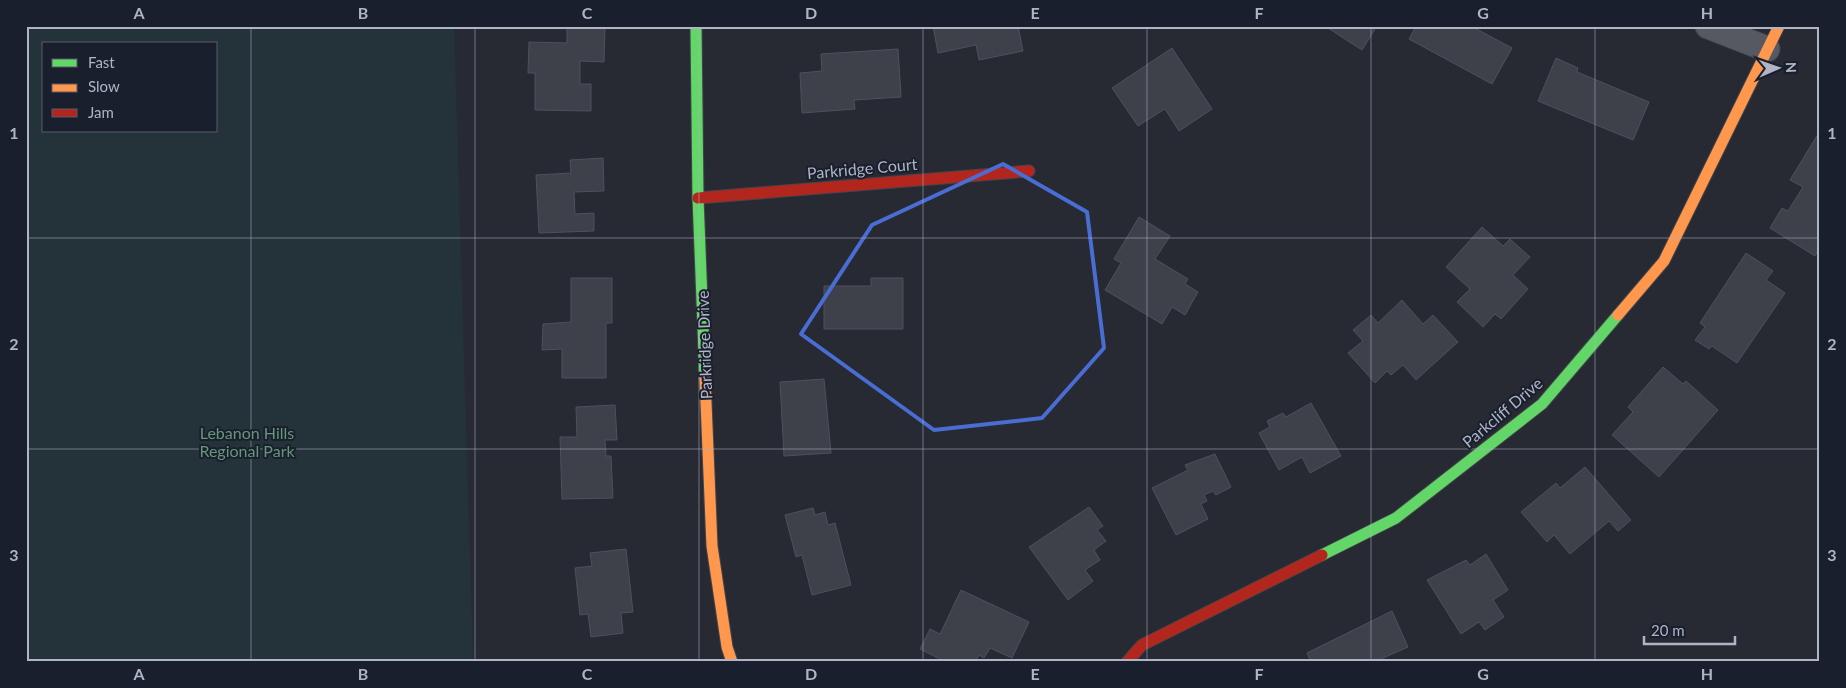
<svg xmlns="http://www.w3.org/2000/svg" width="1846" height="688" viewBox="0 0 1846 688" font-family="Lato,sans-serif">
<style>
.green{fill:#243339;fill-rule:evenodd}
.building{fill:#3e414a;stroke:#4e515c}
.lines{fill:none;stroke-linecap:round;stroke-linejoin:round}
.street-casing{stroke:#43454c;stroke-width:27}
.fast-casing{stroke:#43454c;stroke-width:13}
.slow-casing{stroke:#43454c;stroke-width:13}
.jam-casing{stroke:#43454c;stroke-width:13}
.street{stroke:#565862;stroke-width:25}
.fast{stroke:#63d668;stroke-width:11}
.slow{stroke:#ff974d;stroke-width:11}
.jam{stroke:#b3261e;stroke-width:11}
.marked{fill:none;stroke:#496dd3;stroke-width:4;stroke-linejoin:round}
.grid{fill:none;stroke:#afb4c6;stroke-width:1;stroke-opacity:0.55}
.labels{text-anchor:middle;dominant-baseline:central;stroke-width:4;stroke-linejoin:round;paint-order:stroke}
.street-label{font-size:16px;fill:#afb4c6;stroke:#1a1f2e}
.park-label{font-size:16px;fill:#669779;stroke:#1a1f2e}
.neatline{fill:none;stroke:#afb4c6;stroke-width:2}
.grid-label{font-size:16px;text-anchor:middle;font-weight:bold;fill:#afb4c6}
</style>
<rect width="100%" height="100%" fill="#272a33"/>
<!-- green -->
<path class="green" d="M26,26h428l19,636h-447zM44,44h172v87h-172z"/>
<!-- building -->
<g class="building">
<path d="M567,26l38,2 -1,34 -24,-1v23h11v27l-56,-1v-37h-7l1,-31 38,1z"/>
<path d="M933,26h85l5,25 -44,9 -3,-15 -38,8z"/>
<path d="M1325,26h52l-15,24z"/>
<path d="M1416,26h55l41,22 -20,36 -83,-45z"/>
<path d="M1172,48l40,61 -33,22 -14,-22 -27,17 -26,-38z"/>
<path d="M898,49l3,48 -47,3 1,9 -53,4 -2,-40 22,-2 -1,-17z"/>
<path d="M1556,58l22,10 -1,4 72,30 -16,38 -95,-39z"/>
<path d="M1818,134l2,114 -5,8 -45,-28 12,-20 6,3 15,-24 -13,-7z"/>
<path d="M603,158l1,33 -30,1 1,22 19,-1v18l-55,2 -3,-58 35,-2 -1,-13z"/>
<path d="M1139,217l31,19 -15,23 33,20 -3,5 13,8 -13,23 -13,-8 -10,17 -57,-34 16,-27 -7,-4z"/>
<path d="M1482,227l21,19 7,-7 20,18 -17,18 15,14 -27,30 -6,-5 -12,13 -26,-25 13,-13 -24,-22z"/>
<path d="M1746,253l27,18 -7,9 19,13 -48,70 -25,-17 -3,3 -14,-9 10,-13 -5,-4z"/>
<path d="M571,278h41v45h-6v55h-44v-29l-20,1 1,-26 28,-2z"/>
<path d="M871,278h32v51h-79v-43h47z"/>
<path d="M1402,300l21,24 10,-9 25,27 -42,38 -13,-15 -12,10 -4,-4 -12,12 -27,-30 15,-12 -10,-11 18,-15 7,8z"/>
<path d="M1663,367l20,17 3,-3 32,29 -59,67 -47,-42 21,-23 -5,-5z"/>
<path d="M824,379l7,74 -47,3 -4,-74z"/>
<path d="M1311,403l30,53 -31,17 -8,-16 -23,13 -20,-37 11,-6 -3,-6 16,-8 3,4z"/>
<path d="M615,405l2,35h-12l1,16h5l2,42 -51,1 -2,-62h17l-1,-30z"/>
<path d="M1215,454l16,33 -15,8 -3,-4 -9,4 3,6 -6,3 7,15 -32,16 -24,-47 36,-18 -3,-5z"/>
<path d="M1585,467l46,53 -13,11 -9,-10 -39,33 -16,-19 -7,7 -26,-30 35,-29 4,5z"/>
<path d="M1089,507l14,19 -6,4 9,11 -12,9 6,10 -15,10 8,11 -25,19 -39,-53z"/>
<path d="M813,508l2,7 10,-3 3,13 7,-2 16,62 -39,10 -10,-40 -6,2 -11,-42z"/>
<path d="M626,549l7,63 -12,1 2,20 -32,4 -3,-23 -8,1 -5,-47 17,-2 -2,-13z"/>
<path d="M1486,554l22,36 -15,10 11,17 -19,13 -6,-8 -18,12 -34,-54 39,-20 4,5z"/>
<path d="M961,590l68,32 -17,36 -22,-10 -6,10 -5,-3 -4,7h-29l-26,-13 10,-20 10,5z"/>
<path d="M1392,611l16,36 -34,15h-63l-4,-9z"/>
</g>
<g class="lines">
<!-- street casing -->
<g class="street-casing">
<path id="street" d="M1708,26l59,23"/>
</g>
<!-- fast casing -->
<g class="fast-casing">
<g id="fast">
<path d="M696,26l2,172 7,180"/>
<path d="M1322,555l74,-37 146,-114 76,-89"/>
</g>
</g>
<!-- slow casing -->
<g class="slow-casing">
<g id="slow">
<path d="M1618,315l46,-54 115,-235"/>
<path d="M705,378l7,168 15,101 5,15"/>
</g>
</g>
<!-- jam casing -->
<g class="jam-casing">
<g id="jam">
<path d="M698,198l331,-27"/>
<path d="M1127,662l15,-17 180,-90"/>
</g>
</g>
<!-- street -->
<use href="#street" class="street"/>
<!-- fast -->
<use href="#fast" class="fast"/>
<!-- slow -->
<use href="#slow" class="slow"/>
<!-- jam -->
<use href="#jam" class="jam"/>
</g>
<!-- marked area -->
<path class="marked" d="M1003,164l84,48 17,136 -62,70 -108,12 -133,-96 71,-109z"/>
<!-- grid -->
<path class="grid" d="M251,26v636M475,26v636M699,26v636M923,26v636M1147,26v636M1371,26v636M1595,26v636M26,238h1794M26,449h1794"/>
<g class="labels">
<!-- street labels -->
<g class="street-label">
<text transform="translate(862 168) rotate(-5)">Parkridge Court</text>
<text transform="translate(704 345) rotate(-92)">Parkridge Drive</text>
<text transform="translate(1502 412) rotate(-40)">Parkcliff Drive</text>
</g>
<!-- park labels -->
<g class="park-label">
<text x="247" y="432">Lebanon Hills<tspan x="247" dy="18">Regional Park</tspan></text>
</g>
</g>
<!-- border -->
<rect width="1846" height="688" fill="none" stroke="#1a1f2e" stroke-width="55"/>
<!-- legend -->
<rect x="42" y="42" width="175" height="90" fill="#1a1f2e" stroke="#565b6b"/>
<rect x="52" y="59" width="25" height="8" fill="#63d668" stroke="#565b6b"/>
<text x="88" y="68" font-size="15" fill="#afb4c6">Fast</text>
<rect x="52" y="84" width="25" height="8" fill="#ff974d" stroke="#565b6b"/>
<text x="88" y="92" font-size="15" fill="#afb4c6">Slow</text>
<rect x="52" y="109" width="25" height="8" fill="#b3261e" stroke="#565b6b"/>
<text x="88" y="118" font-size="15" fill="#afb4c6">Jam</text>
<!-- north arrow -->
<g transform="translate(1778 68) rotate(88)" stroke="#1a1f2e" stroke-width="4" paint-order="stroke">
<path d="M0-4L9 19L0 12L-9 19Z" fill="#afb4c6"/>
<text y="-8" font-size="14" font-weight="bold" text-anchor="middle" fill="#afb4c6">N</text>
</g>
<!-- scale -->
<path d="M1644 636v8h91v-8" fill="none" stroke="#afb4c6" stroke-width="2.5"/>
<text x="1651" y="636" font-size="15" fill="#afb4c6" stroke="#1a1f2e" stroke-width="4" paint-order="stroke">20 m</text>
<rect x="28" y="28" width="1790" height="632" class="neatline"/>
<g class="grid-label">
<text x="139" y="19">A</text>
<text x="363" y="19">B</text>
<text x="587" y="19">C</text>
<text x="811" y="19">D</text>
<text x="1035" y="19">E</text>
<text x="1259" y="19">F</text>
<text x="1483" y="19">G</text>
<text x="1707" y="19">H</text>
<text x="14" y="139">1</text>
<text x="1832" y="139">1</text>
<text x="14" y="350">2</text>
<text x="1832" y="350">2</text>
<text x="14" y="561">3</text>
<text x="1832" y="561">3</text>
<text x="139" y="680">A</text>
<text x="363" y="680">B</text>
<text x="587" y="680">C</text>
<text x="811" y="680">D</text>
<text x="1035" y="680">E</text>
<text x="1259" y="680">F</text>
<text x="1483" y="680">G</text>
<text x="1707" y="680">H</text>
</g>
</svg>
